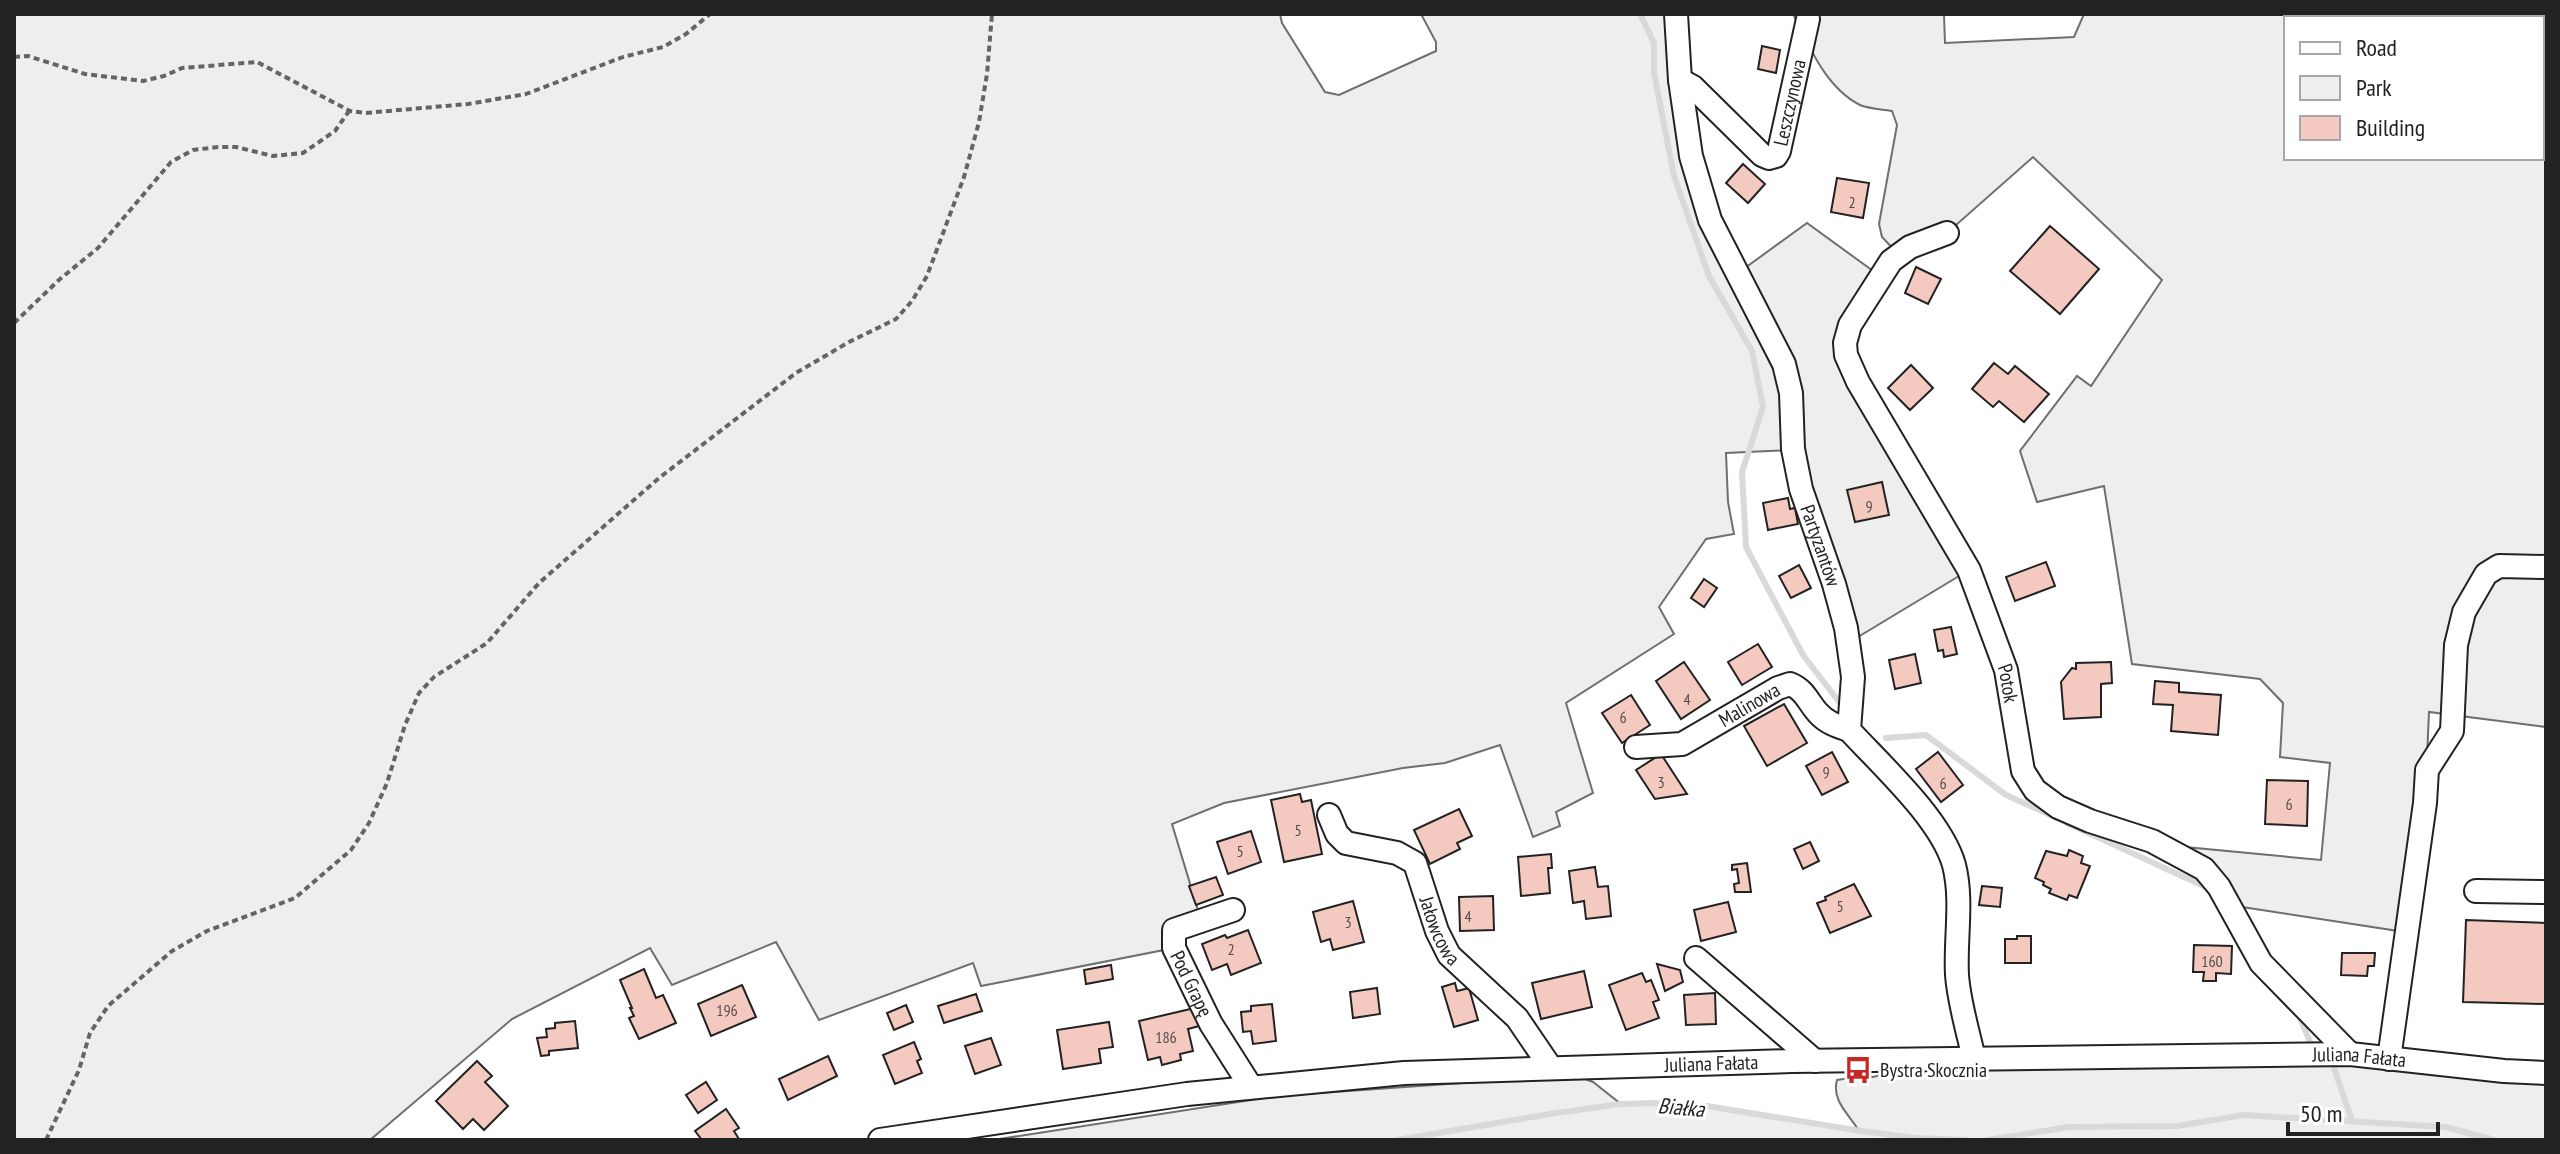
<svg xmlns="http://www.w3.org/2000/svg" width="2560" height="1154" viewBox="0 0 2560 1154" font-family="'PT Sans Narrow',sans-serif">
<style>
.green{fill:#eee;stroke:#6f6f6f;stroke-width:2;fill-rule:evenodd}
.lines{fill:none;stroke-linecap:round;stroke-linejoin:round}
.stream{stroke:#d9d9d9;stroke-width:6}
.building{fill:#f3c9c0;stroke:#222;stroke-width:2}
.minor-casing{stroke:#222;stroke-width:26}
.path{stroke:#646464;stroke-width:4;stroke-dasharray:6 4;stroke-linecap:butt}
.minor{stroke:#fff;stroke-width:22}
.labels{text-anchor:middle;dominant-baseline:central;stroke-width:6;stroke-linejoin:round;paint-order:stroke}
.number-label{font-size:16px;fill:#564c4a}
.street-label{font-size:20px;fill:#222;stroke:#fff}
.poi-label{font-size:20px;fill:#222;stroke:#fff;text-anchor:start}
.water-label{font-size:22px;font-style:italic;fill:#222;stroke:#fff}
</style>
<rect width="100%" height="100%" fill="#fff"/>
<!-- green -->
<g class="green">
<path d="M14,14h1266l2,9 43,69 14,3 97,-44v-9l-15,-28h256l14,142 47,117 69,-50 73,53 -35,67 124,227 -121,73 -55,-193 -67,3 2,49 6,32 -28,5 -47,68 15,27 -108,69 27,90 -37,19 4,14 -27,11 -33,-92 -55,18 -42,5 -179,35 -52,21 29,96 -27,28 -193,38 -8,-23 -154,57 -43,-78 -104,43 -22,-37 -138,71 -142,121h-356z"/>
<path d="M1793,14h151l1,29 129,-6 10,-23h462v713l-117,-15 -4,91 -20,129 -176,-27 -44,-58 136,13 9,-97 -50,-6 3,-54 -23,-24 -128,-15 -28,-178 -67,16 -17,-51 57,-75 14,10 71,-106 -129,-123 -86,76 -48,22 -17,-18 -3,-13 18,-99 -5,-14c-10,-2 -23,-2 -32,-6 -34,-17 -51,-59 -67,-91zM2286,18h256v140h-256z"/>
<path d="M2350,1054l196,19v67h-1553l284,-44 298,-21 18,7 28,22 86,2 152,25c-9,-16 -28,-30 -22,-51 29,-6 40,6 62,-21z"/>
</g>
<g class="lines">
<!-- stream -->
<g class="stream">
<path d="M1640,14l14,29v30l20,103 35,100 43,75 11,56 -21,65 4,75 57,108 40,52"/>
<path d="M1886,738l40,-3 80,60 51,23"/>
<path d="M2067,823l143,66"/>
<path d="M2299,1015l11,27"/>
<path d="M2331,1059l21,62"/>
<path d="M1397,1140l159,-27 65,-9 32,-1 54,3 154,25 55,7 51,2"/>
<path d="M1987,1140l82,-13 108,-1 66,-11 202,12 50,13"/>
</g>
</g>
<!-- building -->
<g class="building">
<path d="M1762,46l18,4 -4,23 -18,-4z"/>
<path d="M1743,164l22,20 -17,19 -22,-20z"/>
<path d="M1837,178l32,5 -6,35 -32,-6z"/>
<path d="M2050,226l49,43 -39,45 -50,-43z"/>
<path d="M1916,267l25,12 -13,25 -23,-11z"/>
<path d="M1994,363l14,11 7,-8 34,28 -25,28 -25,-21 -6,6 -21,-18z"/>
<path d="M1911,365l22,23 -23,22 -22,-22z"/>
<path d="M1882,482l7,33 -34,7 -8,-32z"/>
<path d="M1788,498l2,11 5,-1 3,16 -30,6 -5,-27z"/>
<path d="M2046,562l9,24 -40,15 -9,-24z"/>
<path d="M1799,565l12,23 -20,10 -12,-22z"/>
<path d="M1704,579l13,9 -13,19 -13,-9z"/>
<path d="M1951,627l6,27 -13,3 -1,-7 -5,1 -4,-21z"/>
<path d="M1758,644l14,23 -30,18 -14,-23z"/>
<path d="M1915,654l6,29 -26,6 -6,-29z"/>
<path d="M1684,662l26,38 -29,19 -25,-38z"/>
<path d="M2111,662l1,21 -11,1v33l-37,2 -3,-37 11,-14 4,1v-6z"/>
<path d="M2155,681l24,2v9l42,3 -3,40 -47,-4 2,-26 -20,-1z"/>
<path d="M1631,695l19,30 -28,18 -20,-30z"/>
<path d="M1784,704l23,39 -40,23 -23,-40z"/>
<path d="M1832,752l16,30 -26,13 -16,-29z"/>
<path d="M1938,752l25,33 -22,17 -25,-33z"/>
<path d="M1661,754l26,40 -32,5 -19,-29z"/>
<path d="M2267,780l41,1 -1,45 -42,-2z"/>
<path d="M1300,794l2,8 9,-2 11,54 -38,8 -13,-62z"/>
<path d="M1459,809l13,27 -15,7 3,6 -30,15 -16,-34z"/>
<path d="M1251,831l10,31 -33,12 -11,-32z"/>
<path d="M1810,842l9,19 -16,8 -9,-20z"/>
<path d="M2069,850l14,6 -2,7 9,3 -13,32 -8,-3 -2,5 -18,-7 2,-4 -8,-4 1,-3 -9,-4 11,-27 21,5z"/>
<path d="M1551,854l1,14h-4l2,25 -29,3 -3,-39z"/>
<path d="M1747,863l4,29h-16l-1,-8 5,-1 -2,-14 -5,1v-5z"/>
<path d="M1595,867l3,20 10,-1 3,30 -25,3 -2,-18 -11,2 -4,-32z"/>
<path d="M1216,877l7,18 -27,10 -7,-19z"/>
<path d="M1854,884l17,32 -41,17 -13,-30 9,-3 -1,-3z"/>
<path d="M1982,886l20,2 -2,19 -21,-2z"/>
<path d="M1493,896l1,34 -34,1 -1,-34z"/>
<path d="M1353,901l11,41 -31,8 -3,-11 -9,3 -8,-30z"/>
<path d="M1728,902l8,30 -35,9 -7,-31z"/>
<path d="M2466,920l80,3v81l-83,-2z"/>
<path d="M1248,930l13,33 -30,12 -4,-11 -15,6 -10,-26 23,-9 2,3z"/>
<path d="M2017,936h14v27h-26v-24h12z"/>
<path d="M2194,945l38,1 -1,28 -15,-1v8h-13l1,-9h-11z"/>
<path d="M2342,953h33l-1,13h-6l-1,10 -26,-1z"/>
<path d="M1657,964l23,6 3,12 -18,9z"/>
<path d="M1111,965l2,14 -27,5 -2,-14z"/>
<path d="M644,969l12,29 7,-3 13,28 -37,16 -10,-21 5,-2 -4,-8h2l-12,-28z"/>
<path d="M1584,971l8,36 -51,12 -9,-36z"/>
<path d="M1642,973l4,9 5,-2 8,20 -6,2 6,16 -33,12 -17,-45z"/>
<path d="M1455,983l2,8 12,-3 9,32 -24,7 -12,-40z"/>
<path d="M742,985l14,32 -45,19 -13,-32z"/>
<path d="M1377,988l3,26 -27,4 -3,-26z"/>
<path d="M1715,993l1,31 -30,1 -2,-30z"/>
<path d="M976,994l6,17 -38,12 -6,-17z"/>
<path d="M1272,1004l4,37 -23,3 -2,-13 -8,1 -2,-20 10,-1v-5z"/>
<path d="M906,1005l7,17 -19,8 -7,-17z"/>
<path d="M1199,1007l4,18 -15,4 5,22 -13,3 1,6 -19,5 -2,-8 -12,3 -9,-39z"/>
<path d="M575,1021l3,27 -29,3v4l-8,1 -4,-18 10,-1 -1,-8 9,-1v-5z"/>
<path d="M1109,1022l4,25 -14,2 2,14 -38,6 -6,-39z"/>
<path d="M991,1038l10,27 -26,9 -10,-28z"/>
<path d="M914,1042l7,17 -4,2 5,12 -27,11 -12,-29z"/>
<path d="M828,1056l9,20 -49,24 -9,-21z"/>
<path d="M477,1061l15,15 -7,6 23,24 -24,24 -11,-11 -10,10 -27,-28z"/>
<path d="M706,1082l11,18 -19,13 -12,-18z"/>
<path d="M726,1109l13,19 -5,3 5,8 -37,1 -7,-9z"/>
</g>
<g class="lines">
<!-- minor casing -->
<g class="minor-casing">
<g id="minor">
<path id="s1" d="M1676,14l4,66 11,76 19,64 74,144 7,29 2,56 8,40 33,95 12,44 7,49 -4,53c32,35 92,89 105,135 9,35 1,74 3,110 2,28 11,56 17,84"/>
<path id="s2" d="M1680,80l13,7 69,68 7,3 7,-2 3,-5 29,-132"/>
<path id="s3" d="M1947,233l-37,14 -19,14 -41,64 -5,18 1,12 12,27 111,188 37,100 17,101 12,19 23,17 32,14 62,20 52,28 15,18 42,76 89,91"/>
<path id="s4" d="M1636,747l46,-3 96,-56 12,-4c15,6 18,18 28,29 9,10 19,13 31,17"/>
<path id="s5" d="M1329,815l8,19 9,9 51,10 18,10 22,68 12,24 68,63 34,50"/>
<path d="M2476,891l70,1"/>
<path id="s6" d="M1233,910l-59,20v18l37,76 40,63"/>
<path d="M1696,958l119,103"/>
<path d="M2389,1059l36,-256 2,-33 25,-39 4,-86 8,-33 22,-38 13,-8 47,1"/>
<path id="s7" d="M880,1140l307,-46 217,-21 388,-12 558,-7 154,17 42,2"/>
</g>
</g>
<!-- path -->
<g class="path">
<path d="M2389,14l14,4"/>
<path d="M2542,52l4,1"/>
<path d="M14,57l14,-1 57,18 58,7 21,-5 18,-8 75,-6 93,49 15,2 103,-9 58,-10 97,-37 40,-10 23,-13 24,-20"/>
<path d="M14,323l46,-44 38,-31 73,-86 22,-12 25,-3h18l37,9 30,-3 32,-22 14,-20"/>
<path d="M46,1140l33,-70 11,-37 18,-27 64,-55 35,-20 88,-33 56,-48 18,-27 18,-40 18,-58 14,-32 15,-16 53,-34 52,-60 120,-105 137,-105 53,-31 47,-23 16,-18 15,-25 37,-99 15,-55 8,-48 5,-60"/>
</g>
<!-- minor -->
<use href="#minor" class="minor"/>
</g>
<!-- icons -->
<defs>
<g id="bus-bare" transform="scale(2.16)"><path d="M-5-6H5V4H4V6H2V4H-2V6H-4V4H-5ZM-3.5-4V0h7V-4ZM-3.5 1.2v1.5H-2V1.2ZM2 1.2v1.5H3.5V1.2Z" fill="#c62828" stroke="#fff" stroke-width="2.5" paint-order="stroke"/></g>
</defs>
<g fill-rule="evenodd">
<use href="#bus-bare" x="1858" y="1070"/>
</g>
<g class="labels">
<!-- number labels -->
<g class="number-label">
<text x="1852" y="202">2</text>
<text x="1869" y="506">9</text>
<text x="1687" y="699">4</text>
<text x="1623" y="717">6</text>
<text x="1826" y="772">9</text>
<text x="1661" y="782">3</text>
<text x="1943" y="783">6</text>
<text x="2289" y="804">6</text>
<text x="1298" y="830">5</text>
<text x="1240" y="851">5</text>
<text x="1840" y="906">5</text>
<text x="1468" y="916">4</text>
<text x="1348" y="922">3</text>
<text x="1231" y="949">2</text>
<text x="2212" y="961">160</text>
<text x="727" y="1010">196</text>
<text x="1166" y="1037">186</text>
</g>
<!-- street labels -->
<g class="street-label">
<text stroke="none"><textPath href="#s2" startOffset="182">Leszczynowa</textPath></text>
<text stroke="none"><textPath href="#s1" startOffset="558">Partyzantów</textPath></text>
<text stroke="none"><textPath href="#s3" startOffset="538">Potok</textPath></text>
<text stroke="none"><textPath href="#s4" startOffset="124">Malinowa</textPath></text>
<text stroke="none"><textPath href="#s5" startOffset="178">Jałowcowa</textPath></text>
<text stroke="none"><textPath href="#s6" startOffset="120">Pod Grapę</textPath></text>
<text stroke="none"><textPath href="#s7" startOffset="1484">Juliana Fałata</textPath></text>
<text stroke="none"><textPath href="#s7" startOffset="836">Juliana Fałata</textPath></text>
</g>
<!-- poi labels -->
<g class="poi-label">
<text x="1880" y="1070">Bystra Skocznia</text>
</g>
<!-- water labels -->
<g class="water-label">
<text transform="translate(1681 1107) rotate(5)">Białka</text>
</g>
</g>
<!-- border -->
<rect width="2560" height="1154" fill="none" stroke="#222222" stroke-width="32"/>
<!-- legend -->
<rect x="2284" y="16" width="260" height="144" fill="#ffffff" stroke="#a7a7a7" stroke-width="2"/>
<rect x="2300" y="42" width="40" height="12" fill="#ffffff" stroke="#a7a7a7" stroke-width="2"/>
<text x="2356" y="56" font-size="24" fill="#222222">Road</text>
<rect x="2300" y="76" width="40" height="24" fill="#eeeeee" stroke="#a7a7a7" stroke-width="2"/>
<text x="2356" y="96" font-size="24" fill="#222222">Park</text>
<rect x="2300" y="116" width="40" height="24" fill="#f3c9c0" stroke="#a7a7a7" stroke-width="2"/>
<text x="2356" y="136" font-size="24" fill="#222222">Building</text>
<!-- scale -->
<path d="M2288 1122v12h150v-12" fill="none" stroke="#222222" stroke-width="4"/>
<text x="2300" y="1122" font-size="24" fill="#222222" stroke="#ffffff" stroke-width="6" paint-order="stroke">50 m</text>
</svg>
